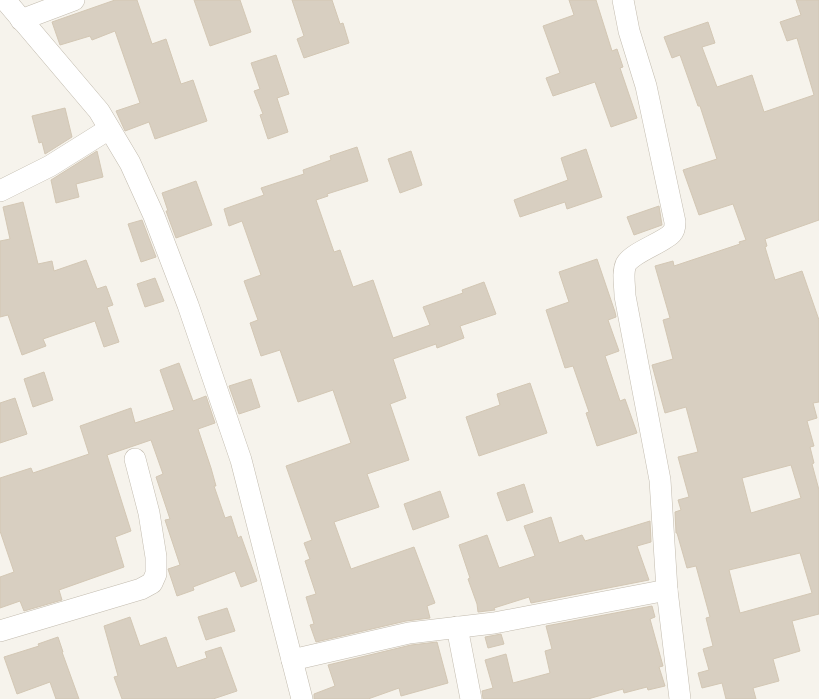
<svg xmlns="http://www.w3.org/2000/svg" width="819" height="699" viewBox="0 0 819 699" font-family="Karla,sans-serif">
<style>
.building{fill:#d8cfc1;stroke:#d3c7b4;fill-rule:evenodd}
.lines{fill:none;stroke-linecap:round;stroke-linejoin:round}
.street-casing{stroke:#c2bbae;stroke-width:22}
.street{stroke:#fff;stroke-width:21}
</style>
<rect width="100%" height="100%" fill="#f6f3ec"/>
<!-- building -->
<g class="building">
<path d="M115,0h22l15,44 14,-5 15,45 12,-4 14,41 -52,18 -6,-17 -24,9 -9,-20 24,-8 -25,-72 -23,9 -2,-4 -30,9 -8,-23z"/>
<path d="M194,0h46l11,32 -41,14z"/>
<path d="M292,0h40l8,24 3,-1 6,20 -45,15 -7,-19 7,-3z"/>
<path d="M569,0h27l16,51 5,-2 6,18 -3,1 17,50 -26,9 -16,-45 -42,14 -7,-18 14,-5 -17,-47 31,-11z"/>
<path d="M796,0h23v220l-54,19 2,7 -2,1 10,33 27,-9 17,49v82l-6,1 4,15 -10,3 7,25 -4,1 4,16 -2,1 7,26v124l-27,7 8,30 -27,8 6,22 -26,7 3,11h-30l-4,-16 -20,5 -4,-15 11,-3 -6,-21 10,-3 -7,-28 4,-1 -14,-51 -9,2 -10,-35h-1l-1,-21 6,-2 -3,-10 11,-3 -11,-40 20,-5 -12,-45 -21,6 -13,-48 21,-6 -10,-39 7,-2 -15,-52 18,-5 1,5 66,-22 -1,-2 7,-2 -13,-36 -34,11 -16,-45 34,-11 -17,-53h-2l-18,-51 -8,3 -8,-21 44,-15 7,21 -13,4 15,40 35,-12 12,37 50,-17 -17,-57 -10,3 -7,-19 21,-7zM791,465l10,33 -50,15 -9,-35zM800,553l12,40 -72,20 -11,-43z"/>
<path d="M276,55l13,39 -12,4 11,34 -20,7 -8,-24 3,-1 -9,-23 6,-2 -9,-26z"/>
<path d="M65,108l7,29 -27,17 -3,-12 -3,1 -7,-27z"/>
<path d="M357,147l11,34 -41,13 1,2 -12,4 18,52 6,-2 13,37 20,-7 20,58 37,-13 -7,-18 40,-14 -1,-3 22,-8 12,32 -36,12 4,12 -27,10 -1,-4 -43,15 13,39 -16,6 19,56 -42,14 12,33 -45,15 17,47 63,-22 21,56 -8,3 3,12 -24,3 -90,21 -6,-17 4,-1 -8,-27 10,-3 -11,-33 5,-2 -6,-16 8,-3 -26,-74 65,-23 -18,-53 -35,12 -18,-52 -19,6 -11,-33 8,-3 -14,-39 17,-6 -19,-54 -13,5 -5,-17 40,-14 -3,-7 43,-14 -1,-4 28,-10 -1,-4z"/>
<path d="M586,149l16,48 -35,12 -2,-7 -45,15 -6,-17 54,-20 -7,-22z"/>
<path d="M97,151l6,26 -27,7 3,13 -23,6 -5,-23z"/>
<path d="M411,151l11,34 -22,8 -12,-34z"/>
<path d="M196,181l16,44 -36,13 -10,-27h2l-6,-18z"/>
<path d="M23,202l15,62 14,-3 2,10 32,-11 11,29 9,-3 7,19 -6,2 12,35 -15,5 -9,-26 -52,18 3,7 -24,9 -14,-40 -8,2v-76l10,-2 -7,-32z"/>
<path d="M659,206l3,19 -28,10 -7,-18z"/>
<path d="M142,220l14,37 -15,5 -13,-38z"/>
<path d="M597,259l18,53 1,5 -8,3 11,31 -14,5 15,45 5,-2 12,34 -40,13 -11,-33 3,-1 -16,-46 -8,2 -19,-58 23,-8 -10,-30z"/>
<path d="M155,278l9,23 -19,6 -8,-23z"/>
<path d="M179,363l14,38 13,-5 9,27 -17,6 13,39 5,18h-2l11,32 6,-2 7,22 3,-2 16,45 -16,6 -6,-16 -42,16 1,3 -17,6 -9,-27 12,-4 -15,-45 5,-1 -14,-42 7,-3 -12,-34 -44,15 24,76 -16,6 9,30 -65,23 3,10 -38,11 -4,-10 -20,7v-31l14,-5 -14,-41v-53l31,-10 2,5 56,-19 -9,-28 51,-18 4,15 39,-13 -14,-40z"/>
<path d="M44,372l9,28 -20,7 -9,-28z"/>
<path d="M251,379l9,28 -21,7 -10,-28z"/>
<path d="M530,383l17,50 -68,23 -13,-39 34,-12 -3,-11z"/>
<path d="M15,398l12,36 -27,9v-40z"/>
<path d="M524,484l9,28 -26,9 -10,-28z"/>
<path d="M440,491l9,26 -36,13 -9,-26z"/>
<path d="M551,517l8,26 23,-8 3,6 65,-20 1,21 -14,4 12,34 -118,23 -2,-6 -35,11 1,2 -17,2 -1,-8 -9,-25 2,-1 -11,-33 28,-10 12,33 36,-12 -11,-30z"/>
<path d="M652,606l3,11 -5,2 13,47 -4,1 6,19 -17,4 -1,-3 -23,6 -1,-4 -35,10h-105l-1,-8 11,-3 -8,-28 21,-6 7,29 37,-10 -5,-22 7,-2 -6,-23z"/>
<path d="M227,608l8,23 -29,9 -8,-23z"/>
<path d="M130,617l10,29 26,-9 11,31 30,-10 -2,-6 16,-5 16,44 -24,8h-91l-8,-22 4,-1 -14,-50z"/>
<path d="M501,634l3,10 -16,4 -3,-11z"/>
<path d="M58,637l5,15h-1l17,47h-23l-6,-17 -33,12 -13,-37 35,-11 -1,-2z"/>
<path d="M437,642l11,41 -47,13 -2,-8 -31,11h-54v-5l21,-8 -7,-21 83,-20z"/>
</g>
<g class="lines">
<!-- street casing -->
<g class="street-casing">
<g id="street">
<path d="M5,0l94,111 31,52 24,53 34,89 53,155 61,239"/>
<path d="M623,0l6,31 17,55 29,136c0,4 0,8 -3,11 -7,9 -39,19 -46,31 -4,9 -1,22 -1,32l35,184 7,110 13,109"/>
<path d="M21,20l53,-20"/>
<path d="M0,191l50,-25 59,-37"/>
<path d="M457,627l14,72"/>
<path d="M0,631l141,-42 11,-6 4,-9v-17l-7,-44 -14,-54"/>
<path d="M292,660l117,-27 85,-10 173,-33"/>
</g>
</g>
<!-- street -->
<use href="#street" class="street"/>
</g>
</svg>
